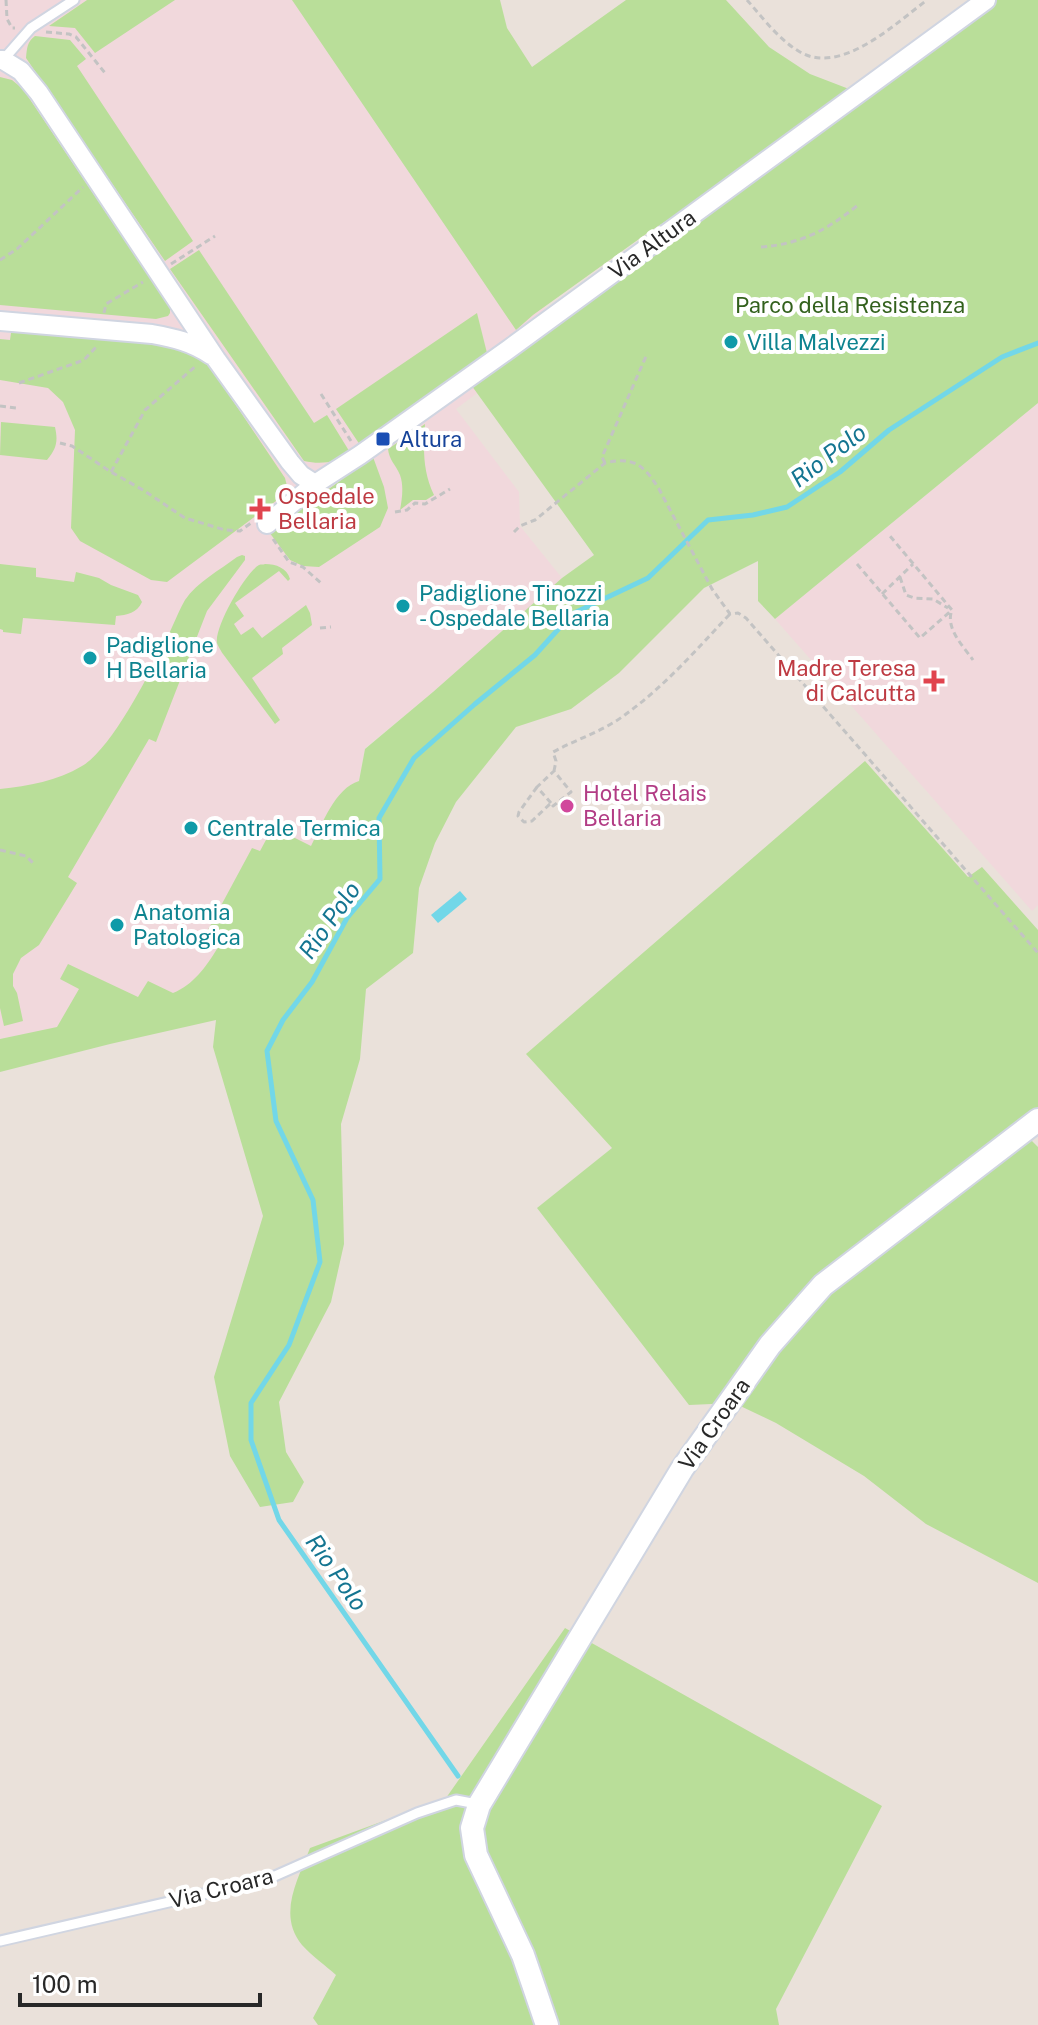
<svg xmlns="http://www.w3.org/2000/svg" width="1038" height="2025" font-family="'Public Sans',sans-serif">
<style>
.medical{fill:#f1d8dc}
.green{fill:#b9de99}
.water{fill:#72d7e8}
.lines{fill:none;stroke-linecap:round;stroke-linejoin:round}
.stream{stroke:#72d7e8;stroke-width:5}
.service-casing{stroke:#d0d5e1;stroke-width:13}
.minor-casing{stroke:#d0d5e1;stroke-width:22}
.tertiary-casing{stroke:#d0d5e1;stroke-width:26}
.path{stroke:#c3c3c3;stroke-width:3;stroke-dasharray:6 4;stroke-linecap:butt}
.service{stroke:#fff;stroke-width:9}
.minor{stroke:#fff;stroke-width:18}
.tertiary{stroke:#fff;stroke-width:22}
.culture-dot{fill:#0f9aa8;stroke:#fff;stroke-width:3}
.transit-dot{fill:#1a4fb4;stroke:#fff;stroke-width:3}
.health-dot{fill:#e0444e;stroke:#fff;stroke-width:3}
.hotel-dot{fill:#d1479c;stroke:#fff;stroke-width:3}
.labels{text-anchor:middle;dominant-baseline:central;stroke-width:8;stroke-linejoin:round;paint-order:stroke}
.street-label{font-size:22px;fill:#282828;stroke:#fff}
.park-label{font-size:22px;fill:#33611d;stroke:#fff}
.culture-label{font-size:22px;fill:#0d838f;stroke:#fff;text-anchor:start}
.transit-label{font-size:22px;fill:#164399;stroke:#fff;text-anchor:start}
.health-label{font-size:22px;fill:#be3a42;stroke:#fff;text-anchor:start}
.hotel-label{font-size:22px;fill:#b23c85;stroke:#fff;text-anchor:start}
.water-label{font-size:24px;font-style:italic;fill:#147591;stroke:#fff}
</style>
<rect width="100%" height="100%" fill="#eae1da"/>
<path class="medical" d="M0,0H334L561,330L456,409L519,492L520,526L562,578L433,692L365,748L355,799L219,994L0,1039Z
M1038,403V905L1032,911L775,619Z"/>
<path class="green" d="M87,0H175L95,53L75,28L49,26Z
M292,0H500L507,28L532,67L626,0H726L769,47L810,74L862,94L989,0H1038V403L775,619L758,601V561L704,588L619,673L571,709L516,727L456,802L435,843L419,888L413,953L366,989L360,1059L341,1124L344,1244L331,1302L279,1402L286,1452L304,1482L293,1502L260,1507L230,1456L214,1377L263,1216L213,1047L216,1020L110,1044L0,1072V1039L57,1027L79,989L60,979L68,964L138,997L148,981L173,993C193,985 206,967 217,949L203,939L252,848L260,851L273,827L311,846C322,825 335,788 359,781L365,749L433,692L562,578L594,555L469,382L846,104L646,234L533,315L516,330Z
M35,36L70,40L86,59L77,66L193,241L165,261L26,58C27,48 27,42 35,36Z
M0,77L12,80L23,89L170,308V313L168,316L156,319L0,305Z
M199,250L314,423L327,415L351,454C335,462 322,465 304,461L170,269Z
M477,313L487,353L360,445L336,409Z
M12,326L130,338L182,347L209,365L285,478L287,486L284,495L167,582L151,580L80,541L71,528L75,430L63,402L48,388L0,380V339L10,340Z
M1,422L55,427C58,441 57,448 47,460L0,455Z
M425,424C423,450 423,472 434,495L426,500H413L400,510C402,499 404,486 400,475C396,465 389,460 388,449Z
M373,457L384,487L388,508L380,527L319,567L303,566L290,560L269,532Z
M242,555L245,556V560L207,611L156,742L149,739L68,877L77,883L39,945L21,958L13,974V986L17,993L23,1021L4,1026L0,1008V789C29,786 57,781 82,766C110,750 146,680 161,650C170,634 176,616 185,600C197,582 220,570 237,557Z
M0,564L36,568V577L74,582L76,572L99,578L111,585L138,595L142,602C137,613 127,615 116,616L115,625L23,618L21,634L3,632V630L0,629Z
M265,564C276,564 287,568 290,579L288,581L279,571L235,603L244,616L234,624L241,635L253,627L262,638L306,605L310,613L312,625L282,648L283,654L252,678L280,720L275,724L223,654C222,653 217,644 217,643C214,627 246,572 259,565C261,564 263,565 265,564Z
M865,761L968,877L982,867L1038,930V1125L1026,1135L1038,1147V1583L926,1524L864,1476L776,1423L734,1403L689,1405L537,1208L612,1148L526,1054Z
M565,1628L882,1806L776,2009L779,2025H318L313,2018L336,1975C325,1965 312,1956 302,1945C277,1914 298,1880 310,1848L446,1798Z"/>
<path class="water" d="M460,891L467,899L438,923L431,915Z"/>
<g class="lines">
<path class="stream" d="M458,1776L279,1520L251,1440V1403L289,1345L320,1262L313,1200L276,1121L267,1051L283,1020L312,982L347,918L380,879L379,818L414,758L475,704L535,655L572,614L648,578L708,520L753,515L787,507L840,472L889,430L1002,357L1038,343"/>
<defs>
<path id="service" d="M3,60L31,28L74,0
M0,1941L268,1879L417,1813L456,1800L477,1804"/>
<path id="minor" d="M0,60H3L21,71L39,93L216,359L290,462L301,475L315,484
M0,321L152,334C174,338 192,342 211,355
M267,524L315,484L360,455L509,349L986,0"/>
<path id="tertiary" d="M547,2025L523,1955L476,1855L472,1828L479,1805L682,1469L770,1345L823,1285L1038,1120"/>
</defs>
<use href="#service" class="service-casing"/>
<use href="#minor" class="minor-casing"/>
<use href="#tertiary" class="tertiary-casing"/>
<path class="path" d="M6,0L7,19L12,28H15
M747,0C763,18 779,40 800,52C841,76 896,23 927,0
M46,32L69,34L76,37L105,73
M761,247C801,244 827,230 858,205
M0,260L17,249L83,187
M171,264L215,236
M104,313L106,304L143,282
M19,383L84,360L97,346
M321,394L351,441
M0,406L16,408
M60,443L72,446L111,472L143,490L185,518L225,530L240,531L251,523
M605,463L602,457L647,354
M111,472L145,410L197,365
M395,512L407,510L415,503L425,504L450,489
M514,532L520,526L535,520L605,463C633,456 644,465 659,489L712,589L730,614L738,613L746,618L1038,953
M273,539L289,562L303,567L322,584
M857,564L920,638L952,610L890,536
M900,577L906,595L914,598L933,599L948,608
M882,594L913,564
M951,613C947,630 963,646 973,660
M320,628L331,627
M554,771L556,761L553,752C577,739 604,731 626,714C665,686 697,649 730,614
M537,787L519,812L518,816L524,822L532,821L551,803L553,806L562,799
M551,803L537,787L554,771L571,792L562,799L565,803
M0,850L26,856L33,863"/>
<use href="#service" class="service"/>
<use href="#minor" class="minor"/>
<use href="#tertiary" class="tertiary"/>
</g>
<g class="culture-dot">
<circle cx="731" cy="342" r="8"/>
<circle cx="403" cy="606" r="8"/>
<circle cx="90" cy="658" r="8"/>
<circle cx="191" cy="828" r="8"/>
<circle cx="117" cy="925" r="8"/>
</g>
<rect class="transit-dot" x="375" y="431" width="16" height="16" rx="4"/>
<g class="health-dot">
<path d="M256 497h8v8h8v8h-8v8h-8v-8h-8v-8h8z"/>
<path d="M930 669h8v8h8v8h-8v8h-8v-8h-8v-8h8z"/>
</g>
<circle class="hotel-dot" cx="567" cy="806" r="8"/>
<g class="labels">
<g class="street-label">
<text transform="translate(652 244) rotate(-36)">Via Altura</text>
<text transform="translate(714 1424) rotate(-55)">Via Croara</text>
<text transform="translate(221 1888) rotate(-14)">Via Croara</text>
</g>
<g class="park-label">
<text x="850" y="305">Parco della Resistenza</text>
</g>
<g class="culture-label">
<text x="747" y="342">Villa Malvezzi</text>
<text x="419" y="593">Padiglione Tinozzi<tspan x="419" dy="25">- Ospedale Bellaria</tspan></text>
<text x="106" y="645">Padiglione<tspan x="106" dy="25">H Bellaria</tspan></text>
<text x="207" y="828">Centrale Termica</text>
<text x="133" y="912">Anatomia<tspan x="133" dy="25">Patologica</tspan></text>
</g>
<g class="transit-label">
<text x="399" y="439">Altura</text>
</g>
<g class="health-label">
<text x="278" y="496">Ospedale<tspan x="278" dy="25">Bellaria</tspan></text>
<text x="916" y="668" text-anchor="end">Madre Teresa<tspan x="916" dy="25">di Calcutta</tspan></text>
</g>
<g class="hotel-label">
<text x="583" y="793">Hotel Relais<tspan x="583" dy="25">Bellaria</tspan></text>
</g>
<g class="water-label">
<text transform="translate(828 455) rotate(-37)">Rio Polo</text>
<text transform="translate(329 920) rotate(-55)">Rio Polo</text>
<text transform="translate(337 1572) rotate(55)">Rio Polo</text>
</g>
</g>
<path d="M20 1993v12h240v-12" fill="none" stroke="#282828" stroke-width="4"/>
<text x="32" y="1993" font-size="24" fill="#282828" stroke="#ffffff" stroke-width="6" paint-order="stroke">100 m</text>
</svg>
